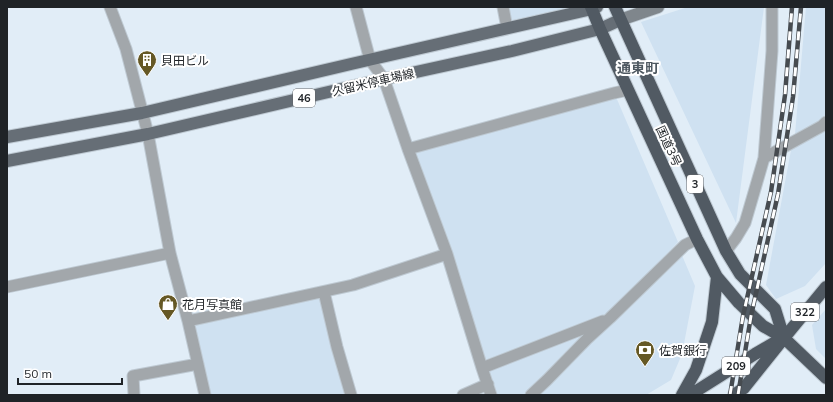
<svg xmlns="http://www.w3.org/2000/svg" width="833" height="402" font-family="Mulish,'Noto Sans JP',sans-serif">
<style>
.built{fill:#cfe1f1}
.lines{fill:none;stroke-linecap:round;stroke-linejoin:round}
.street-casing{stroke:#bec9d2;stroke-width:13}
.secondary-casing{stroke:#bec9d2;stroke-width:14}
.primary-casing{stroke:#bec9d2;stroke-width:14}
.highway-casing{stroke:#bec9d2;stroke-width:14}
.street{stroke:#a2a7ab;stroke-width:11}
.secondary{stroke:#7f868c;stroke-width:12}
.primary{stroke:#666e76;stroke-width:12}
.highway{stroke:#515a63;stroke-width:12}
.rail-casing{stroke:#464b50;stroke-width:4.5}
.rail{stroke:#fff;stroke-width:3;stroke-dasharray:9;stroke-linecap:butt}
.labels{text-anchor:middle;dominant-baseline:central;stroke-width:4;stroke-linejoin:round;paint-order:stroke}
.shield{fill:#fff;stroke:#626568;stroke-width:1}
.shield-label{font-size:11px;font-weight:bold;fill:#1f2327}
.poi-label{font-size:12px;fill:#1f2327;stroke:#fff;text-anchor:start}
.street-label{font-size:12px;fill:#1f2327;stroke:#fff}
.quarter-label{font-size:14px;font-weight:bold;fill:#4e5860;stroke:#fff}
</style>
<rect width="100%" height="100%" fill="#e1edf7"/>
<path class="built" d="M507,7H564V9L511,21Z
M688,7H764L736,223L641,22Z
M806,7H826V114L819,122L795,134Z
M616,97L678,242L609,315L486,360L414,152Z
M826,128V263L805,286L776,299L766,285L791,150Z
M681,253L695,286L682,354L671,380L646,395H536Z
M321,295L345,395H211L193,324Z
M826,309V359L816,349L812,325Z
M601,323L526,395H495L487,368Z"/>
<g class="lines">
<defs>
<path id="street" d="M110,7L126,49L148,134L170,253L188,321L205,395
M356,7L370,60L384,79L408,149L447,254L482,368L491,395
M503,7L507,28
M408,149L614,93L628,90
M764,158L822,126L826,122
M726,251L736,238L745,223L764,158L772,51V7
M7,287L170,253
M324,292L337,347L351,395
M188,321L353,285L447,254
M482,368L603,321
M134,395L133,376L198,364
M463,395L488,384
M531,395L547,380L587,339L610,318L685,245L697,239"/>
<path id="secondary" d="M620,20L658,7"/>
<path id="primary" d="M7,137L142,113L351,64L592,9L597,7
M7,161L148,134L384,79L512,51L600,29L620,20"/>
<path id="highway" d="M591,7L600,29L697,239L717,277L739,303L763,326L784,338L826,378
M615,7L726,251L740,274L775,309L784,338
M682,395L696,370L712,322L717,277
M690,395L755,354L779,340
M734,395L744,388L784,338L826,287"/>
</defs>
<use href="#street" class="street-casing"/>
<use href="#secondary" class="secondary-casing"/>
<use href="#primary" class="primary-casing"/>
<use href="#highway" class="highway-casing"/>
<use href="#street" class="street"/>
<use href="#secondary" class="secondary"/>
<use href="#primary" class="primary"/>
<use href="#highway" class="highway"/>
<defs>
<path id="rail" d="M730,395L743,316L771,192L785,95L792,7
M738,395L751,316L778,194L793,97L801,7"/>
</defs>
<use href="#rail" class="rail-casing"/>
<use href="#rail" class="rail"/>
</g>
<defs>
<symbol id="building-pin" viewBox="-11 -11 22 30"><path d="M0 17L-7.5 6A9.5 9.5 0 1 1 7.5 6Z" fill="#655825" stroke="#fff"/><path d="M-4-6H4V6H1V3H-1V6H-4ZM-2.5-4.3h1.7v1.8h-1.7ZM.8-4.3h1.7v1.8H.8ZM-2.5-1h1.7V.8h-1.7ZM.8-1h1.7V.8H.8Z" fill="#fff"/></symbol>
<symbol id="shop-pin" viewBox="-11 -11 22 30"><path d="M0 17L-7.5 6A9.5 9.5 0 1 1 7.5 6Z" fill="#655825" stroke="#fff"/><path d="M-5-2.5h2.3a2.7 3.5 0 0 1 5.4 0H5L5.5 6h-11ZM-1.5-2.5h3a1.5 2.3 0 0 0-3 0Z" fill="#fff"/></symbol>
<symbol id="bank-pin" viewBox="-11 -11 22 30"><path d="M0 17L-7.5 6A9.5 9.5 0 1 1 7.5 6Z" fill="#655825" stroke="#fff"/><path d="M-6-4H6V4H-6ZM0-2.3a2.3 2.3 0 1 0 0 4.6a2.3 2.3 0 1 0 0-4.6Z" fill="#fff"/></symbol>
</defs>
<g fill-rule="evenodd">
<use href="#building-pin" x="136" y="49" width="22" height="30"/>
<use href="#shop-pin" x="157" y="293" width="22" height="30"/>
<use href="#bank-pin" x="634" y="339" width="22" height="30"/>
</g>
<g class="labels">
<g class="shield">
<rect x="293" y="89" width="22" height="18" rx="3"/>
<rect x="687" y="175" width="16" height="18" rx="3"/>
<rect x="791" y="303" width="28" height="18" rx="3"/>
<rect x="722" y="357" width="28" height="18" rx="3"/>
</g>
<g class="shield-label">
<text x="304" y="98">46</text>
<text x="695" y="184">3</text>
<text x="805" y="312">322</text>
<text x="736" y="366">209</text>
</g>
<g class="poi-label">
<text x="161" y="60">貝田ビル</text>
<text x="182" y="304">花月写真館</text>
<text x="659" y="350">佐賀銀行</text>
</g>
<g class="street-label">
<text transform="translate(373 82) rotate(-13)">久留米停車場線</text>
<text transform="translate(669 146) rotate(65)">国道3号</text>
</g>
<g class="quarter-label">
<text x="638" y="68">通東町</text>
</g>
</g>
<rect width="833" height="402" fill="none" stroke="#1f2327" stroke-width="16"/>
<path d="M18 378v6h104v-6" fill="none" stroke="#1f2327" stroke-width="2"/>
<text x="24" y="378" font-size="12" fill="#1f2327" stroke="#ffffff" stroke-width="3" paint-order="stroke">50 m</text>
</svg>
